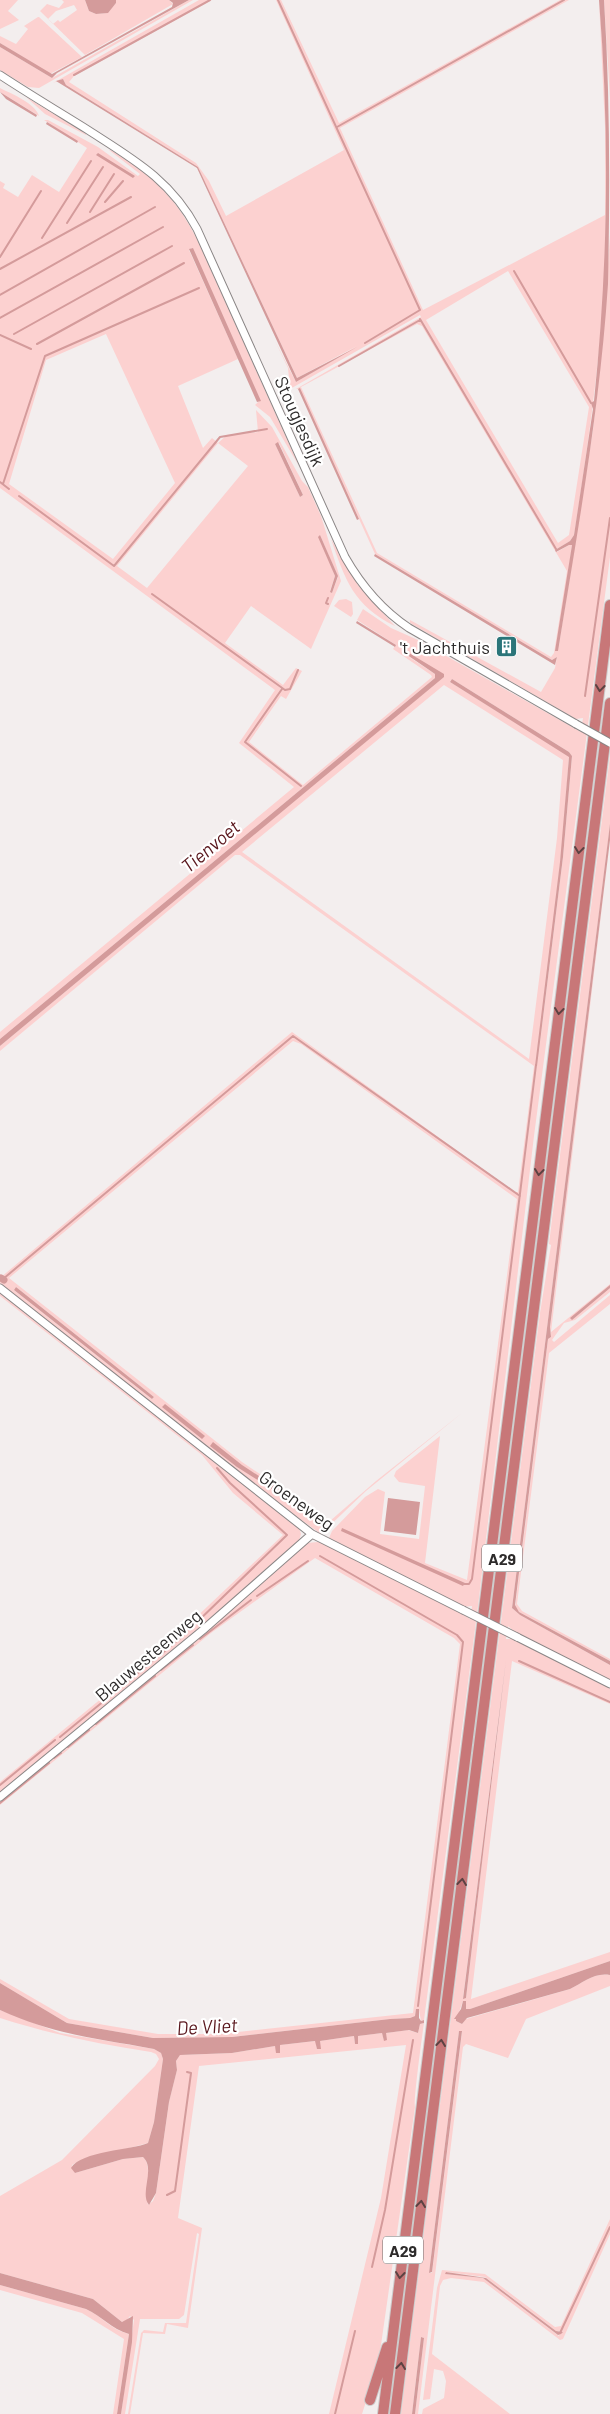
<svg xmlns="http://www.w3.org/2000/svg" width="610" height="2414" font-family="Barlow,sans-serif">
<style>
.green{fill:#fcd1d0;fill-rule:evenodd}
.water{fill:#d49b9b}
.lines{fill:none;stroke-linecap:round;stroke-linejoin:round}
.stream{stroke:#d49b9b;stroke-width:2}
.canal{stroke:#d49b9b;stroke-width:7}
.minor-casing{stroke:#8b8686;stroke-width:9}
.highway-casing{stroke:#cdcccc;stroke-width:12}
.minor{stroke:#fff;stroke-width:7}
.highway{stroke:#c87778;stroke-width:10}
.minor-bridge-casing{stroke:#8b8686;stroke-width:9;stroke-linecap:butt}
.minor-bridge{stroke:#fff;stroke-width:7}
.oneway{stroke:#5c4242}
.labels{text-anchor:middle;dominant-baseline:central;stroke-width:4.5;stroke-linejoin:round;paint-order:stroke}
.shield{fill:#fff;stroke:#6c6b6b;stroke-width:1}
.shield-label{font-size:16px;font-weight:bold;fill:#2d2b2b}
.street-label{font-size:18px;fill:#2d2b2b;stroke:#fff}
.poi-label{font-size:18px;fill:#2d2b2b;stroke:#fff;text-anchor:end}
.water-label{font-size:19px;font-style:italic;fill:#59161c;stroke:#fff}
</style>
<rect width="100%" height="100%" fill="#f3eeee"/>
<path class="green" d="M0,0H18L8,11L19,20L0,29Z
M62,0H85L89,11L96,14L107,13L116,3V0H169L173,4L85,55L40,11L47,4L59,8L64,2ZM74,5L77,10L60,22L58,20L53,24L48,19L56,11Z
M189,0H193L39,88L28,87L0,70V47L52,78Z
M199,0H212L74,76L69,82L196,163L209,181L226,216L344,150L276,0H281L339,123L560,0H569L340,128L423,310L605,215V127L599,0C605,72 609,144 608,215C605,323 591,429 574,535L570,541L555,550L557,552L569,545H572L558,651L593,430L603,339L610,235V557L534,1136L478,1606L424,2020L421,2021L419,2010H416L415,2016L410,2018L390,2019L232,2037L153,2038L67,2023L0,1983V1979L69,2019L158,2034H220L413,2013L460,1644L454,1638L315,1558L211,1633L0,1805V1799L307,1543L318,1542L327,1545L461,1612L470,1619L472,1606L462,1607L329,1538L332,1531L365,1497L378,1489L385,1492L380,1534L419,1539L425,1486L399,1482L394,1476L396,1471L440,1436L425,1563L467,1580L517,1199L301,1044L293,1041L9,1278L242,1462L330,1521L376,1481L462,1413L366,1491L321,1534L282,1506L0,1284V1278L292,1032L515,1192H518L534,1066L240,855H235L0,1051V1046L443,677L403,653L435,674V678L0,1039V1032L294,787L239,743L275,690L0,488V181L5,184L3,188L18,197L32,175L59,192L87,148L44,120H48L98,147L138,176L140,174L109,150C114,151 122,157 128,161C160,182 181,207 198,241L299,466L270,417L255,405L260,400L192,248L189,250L238,359L178,386L203,448L212,438L218,443L227,435L258,432L256,410L272,427L302,481L308,487L321,516L341,581L311,649L251,606L225,643L283,685L296,668L302,671L286,699L281,696L249,742L303,785L432,677L431,675L393,649L396,645L357,620L363,609L391,628L418,640L581,732L583,718L576,719L410,623V620L541,692L555,668L557,657L552,660L375,554L300,389H296L421,317L420,315L290,389L288,368L275,341L296,382L357,346L297,378L198,167L66,85L63,79L53,83ZM508,271L589,407L569,535L558,543L426,320ZM417,324L422,326L567,571L554,653L551,657L377,553L301,387ZM106,334L175,483L113,559L9,484L46,360ZM218,443L248,466L147,588L117,566ZM279,443L303,495L300,497L275,444ZM320,535L338,577L332,593L330,591L335,576ZM452,679L569,752L572,756L563,857L537,1066L563,838L569,756L450,682ZM444,685L563,760L557,838L529,1059L242,852ZM16,1287L154,1397L152,1399L14,1290Z
M604,0H610V98Z
M38,17H39L82,57L50,74L0,43V36L16,44L28,29L24,26Z
M0,88C12,94 35,103 39,116L0,92Z
M26,97L86,134V135L45,114Z
M331,539L358,585L395,626C354,606 345,580 331,539Z
M346,599L352,602L353,614L351,617L334,606L339,600Z
M610,756V825L512,1608L520,1615L610,1665V1680L517,1634L508,1626L506,1639H516L610,1687V1704L512,1661L471,1999L610,1952V1961L470,2009H466V2002L463,2001L456,2021L462,2024L466,2019L570,1989C583,1983 594,1972 610,1975V1986L526,2019L508,2058L466,2044L463,2047L418,2414H415L424,2338L421,2337L412,2414H401L540,1313L551,1245L549,1244L552,1219ZM506,1660L466,1998H463ZM459,2031L462,2032L432,2273H429Z
M610,840L551,1332L610,1284V1292L575,1320L564,1323L552,1340L554,1342L610,1295V1304L549,1353L517,1604L522,1611L610,1659V1661L519,1612L515,1607L548,1339L551,1337L550,1327Z
M0,1291L299,1528L301,1534L299,1541L196,1632L0,1793V1782L170,1642L283,1535L233,1493L202,1455L0,1296Z
M0,2010L60,2033L154,2049L161,2053L163,2059L154,2122L148,2143L77,2162L72,2165L75,2173L123,2159L143,2157C153,2166 145,2191 148,2205L153,2201L156,2193L169,2102L177,2070L176,2061L180,2055L232,2053L275,2046L280,2053L279,2045L316,2041L317,2049H320V2041L354,2036L355,2044L358,2043L357,2036L382,2033L384,2040L386,2033L408,2030L418,2033L420,2024L424,2023C422,2036 413,2103 415,2107L381,2345L376,2371L362,2414H329L381,2198L406,2045L199,2066L178,2218L202,2228L188,2328L167,2324L165,2334L143,2333L130,2414H128L141,2333L144,2330L163,2332L165,2323H186L199,2234L197,2233L184,2315L179,2319H140L125,2414H121L134,2320L130,2316L126,2321L122,2322L93,2299L0,2273V2196L62,2160L155,2066L159,2059L156,2054L151,2052C99,2044 50,2034 0,2018Z
M610,2219V2234L563,2339L560,2340L484,2282L451,2278L443,2280L440,2286L432,2354L510,2414H422L423,2409L444,2398L446,2381L443,2371L434,2369L430,2399L423,2400L437,2288L442,2270L485,2274L555,2327L561,2326ZM446,2272L485,2277L556,2331H560L559,2336L483,2278L446,2274Z
M0,2285L86,2309C102,2316 111,2330 129,2334L117,2414H113L124,2339L82,2313L0,2290Z"/>
<path class="water" d="M85,0H116V3L108,13L96,14L89,11Z
M169,0H189L57,73L52,78L0,47V43L52,74L172,7L173,3Z
M599,0H604C610,94 610,189 608,284C600,407 578,529 558,651H555L572,545H569L556,552L555,550L570,541L574,535L593,409L591,403L594,401C608,266 610,135 599,0Z
M63,79L66,85L198,167L297,378L357,347L296,382L197,168L56,81Z
M0,92L37,115L36,117L6,99Z
M47,122L78,141L77,143L46,124Z
M98,153L135,176L133,178L96,155Z
M193,248L261,401L257,402L189,249Z
M300,388L359,519L357,520L298,389Z
M278,442L303,495L300,497L275,444Z
M320,535L338,576L332,593L330,592L335,576L318,537Z
M375,554L552,660L557,657L555,665L374,556Z
M357,621L396,645L395,647L356,623Z
M404,650L444,674V677L0,1046V1039L435,678V674L403,652Z
M452,679L569,752L572,756L563,857L537,1066H535L560,862L569,757L450,682Z
M610,824V840L550,1327L551,1337L548,1339L515,1605L519,1612L610,1661V1665L520,1615L512,1608Z
M610,1285V1288L572,1320L570,1318Z
M16,1287L154,1397L152,1399L14,1290Z
M165,1404L205,1436L202,1439L162,1407Z
M213,1442L242,1465L326,1520L325,1522L237,1467L210,1446Z
M388,1498L420,1502L416,1535L384,1531Z
M342,1528L465,1583L463,1586L341,1531Z
M506,1660L466,1998L463,1999Z
M610,1961V1975C594,1972 583,1983 570,1989L467,2018L462,2024L456,2021V2019H454L461,2009L463,2001H466V2009H470Z
M0,1983L67,2023L153,2038L232,2037L390,2019L410,2018L415,2016L416,2009H419V2018L421,2021L424,2020V2023L420,2024L418,2033L409,2030L386,2033L387,2040L384,2041L382,2033L358,2036V2044H355L354,2036L320,2041L321,2049H317L315,2041L280,2045V2053H276L275,2046L232,2053L180,2055L176,2061L177,2070L169,2102L156,2193L149,2205C139,2193 156,2169 143,2157L123,2159L75,2173L71,2168C81,2151 132,2150 148,2143L154,2122L163,2059L161,2053L154,2049C96,2038 55,2035 0,2010Z
M459,2031H462L432,2272L429,2273Z
M446,2272L486,2278L556,2331L563,2332L561,2334L558,2335L483,2278L445,2274Z
M0,2273L93,2299L122,2322L133,2316L132,2342L121,2414H117L129,2334C111,2329 102,2316 86,2309L0,2285Z
M421,2337L424,2338L415,2414H412Z"/>
<g class="lines">
<path class="stream" d="M278,0L420,310L365,343
M74,75L210,0
M337,127L564,0
M105,202L123,181
M90,212L114,174
M67,223L103,167
M42,238L91,161
M0,257L41,191
M0,269L131,197
M514,271L591,403
M0,295L155,207
M0,318L163,227
M420,319L556,549
M14,334L172,246
M0,335L31,349
M37,344L184,263
M339,366L420,320
M0,482L9,489
M3,484L45,356L199,288
M19,496L114,566L220,437L267,429
M152,594L285,690L290,689L298,670
M328,604L326,603L328,598
M282,689L245,742L301,786
M585,696L610,518
M3,1279L293,1036L520,1196
M320,1556L457,1635L463,1642L418,2006
M464,1584H469L472,1579L536,1065
M257,1596L308,1561
M193,1626L287,1535L230,1483L217,1468
M200,1639L251,1600
M519,1661L610,1702
M161,1670L193,1645
M96,1724L155,1676
M60,1737L183,1636
M68,1747L89,1730
M54,1758L61,1753
M0,1785L55,1740
M0,1803L49,1763
M167,2195L175,2191L191,2073L187,2072
M372,2267L385,2210L413,2040
M560,2333L610,2227
M335,2414L355,2331"/>
<path class="canal" d="M1,1278L4,1280"/>
<defs>
<path id="minor" d="M0,75C29,94 59,112 88,130C133,159 171,180 197,229L345,557C361,585 382,610 409,628L576,724
M0,1288L312,1534L463,1610
M517,1637L610,1684
M0,1797L203,1630L312,1534"/>
<path id="highway" d="M370,2400L387,2347
M383,2414L610,605
M395,2414L610,703"/>
</defs>
<use href="#minor" class="minor-casing"/>
<use href="#highway" class="highway-casing"/>
<use href="#minor" class="minor"/>
<use href="#highway" class="highway"/>
<defs>
<path id="minor-bridge" d="M576,724L610,743
M463,1610L517,1637"/>
</defs>
<use href="#minor-bridge" class="minor-bridge-casing"/>
<use href="#minor-bridge" class="minor-bridge"/>
</g>
<defs><path id="oneway-chevron" d="M-2-3.5L2.5 0L-2 3.5" fill="none" stroke-width="1.6" stroke-linecap="round" stroke-linejoin="round" transform="scale(1.25)"/></defs>
<g class="oneway">
<use href="#oneway-chevron" transform="translate(600 688) rotate(97)"/>
<use href="#oneway-chevron" transform="translate(579 850) rotate(97)"/>
<use href="#oneway-chevron" transform="translate(559 1011) rotate(97)"/>
<use href="#oneway-chevron" transform="translate(539 1172) rotate(97)"/>
<use href="#oneway-chevron" transform="translate(462 1882) rotate(-83)"/>
<use href="#oneway-chevron" transform="translate(441 2043) rotate(-83)"/>
<use href="#oneway-chevron" transform="translate(421 2204) rotate(-83)"/>
<use href="#oneway-chevron" transform="translate(400 2275) rotate(97)"/>
<use href="#oneway-chevron" transform="translate(401 2366) rotate(-83)"/>
</g>
<defs>
<symbol id="building-square" viewBox="-11 -11 22 22"><rect x="-9" y="-9" width="18" height="18" rx="4" fill="#2b7579" stroke="#fff"/><path d="M-4-6H4V6H1V3H-1V6H-4ZM-2.5-4.3h1.7v1.8h-1.7ZM.8-4.3h1.7v1.8H.8ZM-2.5-1h1.7V.8h-1.7ZM.8-1h1.7V.8H.8Z" fill="#fff"/></symbol>
</defs>
<g fill-rule="evenodd">
<use href="#building-square" x="494" y="634" width="25" height="25"/>
</g>
<g class="labels">
<g class="shield">
<rect x="482" y="1544.5" width="40" height="27" rx="4"/>
<rect x="383" y="2236.5" width="40" height="27" rx="4"/>
</g>
<g class="shield-label">
<text x="502" y="1558">A29</text>
<text x="403" y="2250">A29</text>
</g>
<g class="street-label">
<text transform="translate(300 421) rotate(66)">Stougjesdijk</text>
<text transform="translate(297 1500) rotate(36)">Groeneweg</text>
<text transform="translate(148 1655) rotate(-40)">Blauwesteenweg</text>
</g>
<g class="poi-label">
<text x="490" y="647">'t Jachthuis</text>
</g>
<g class="water-label">
<text transform="translate(210 846) rotate(-40)">Tienvoet</text>
<text transform="translate(207 2026) rotate(-3)">De Vliet</text>
</g>
</g>
</svg>
